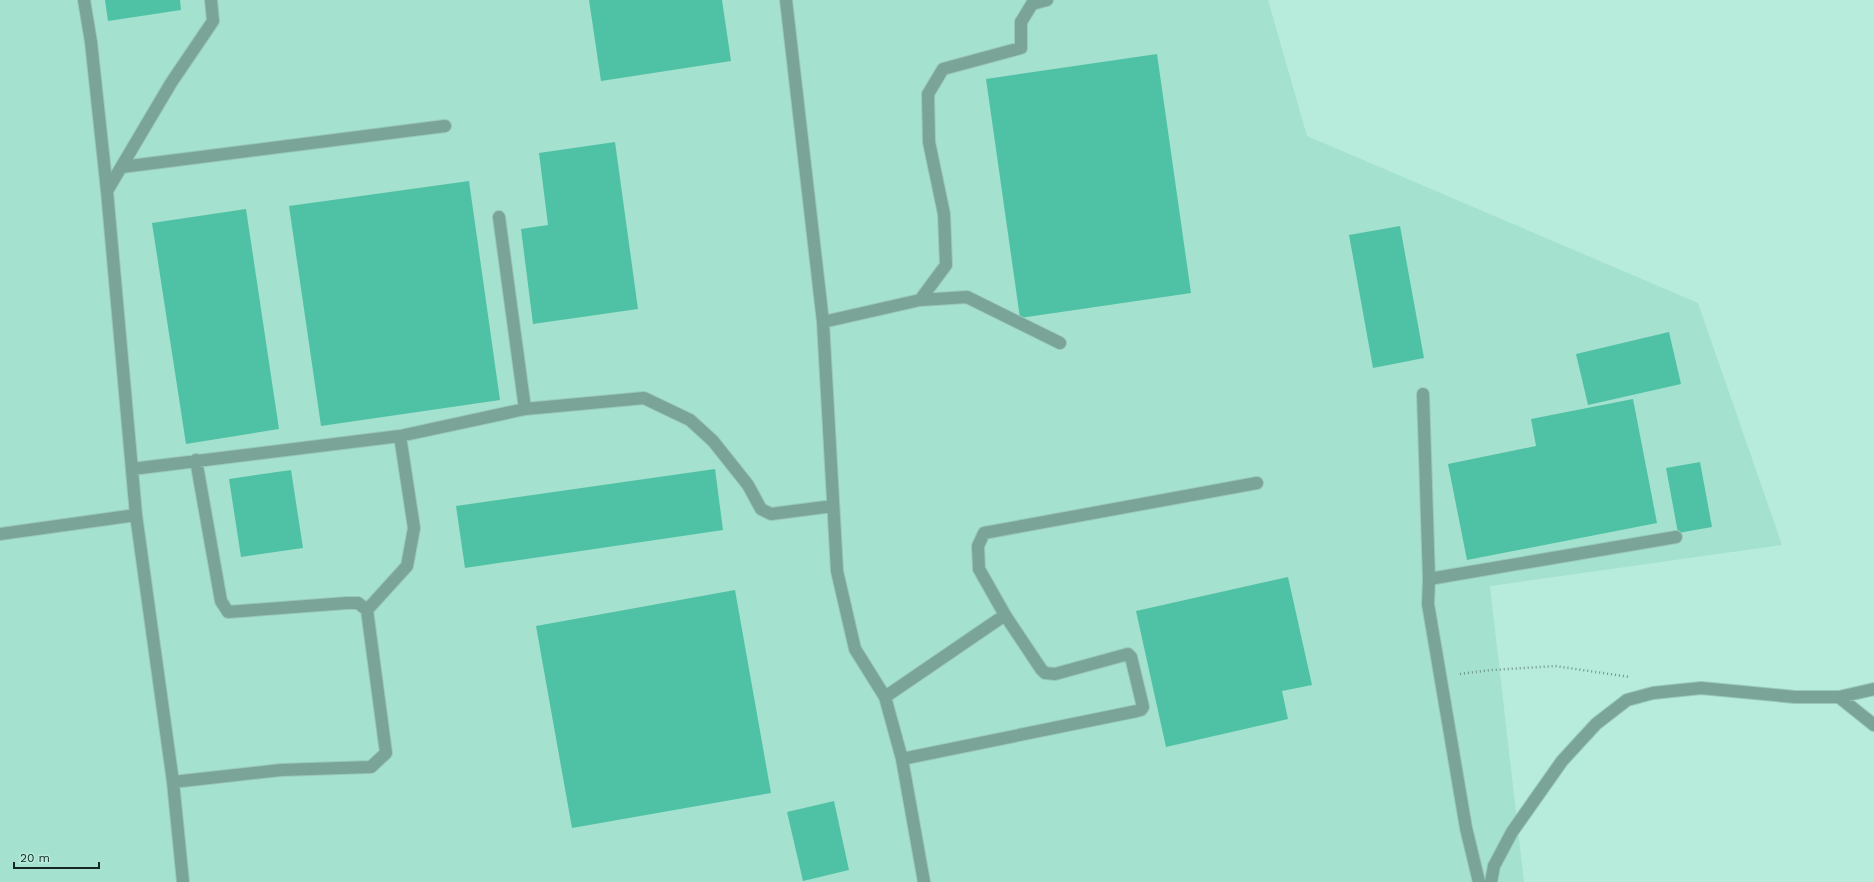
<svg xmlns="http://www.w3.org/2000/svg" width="1874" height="882" font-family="'Work Sans',sans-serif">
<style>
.built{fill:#a5e1cf}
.building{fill:#4fc2a5}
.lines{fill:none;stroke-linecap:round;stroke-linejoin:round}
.minor-casing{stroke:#99c8ba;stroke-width:14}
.path{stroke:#6e9488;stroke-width:2.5;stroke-dasharray:1 3;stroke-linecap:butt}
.minor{stroke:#79a497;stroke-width:12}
</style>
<rect width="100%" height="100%" fill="#b7ebdb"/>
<path class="built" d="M0,0H1268L1307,136L1698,303L1782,545L1490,586L1524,882H0Z"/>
<path class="building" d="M105,0H180L181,10L108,21Z
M589,0H722L731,61L601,81Z
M1157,54L1191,293L1020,318L986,79Z
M615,142L638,309L533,324L521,229L548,225L539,153Z
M469,181L500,400L321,426L289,206Z
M246,209L279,429L186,444L152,223Z
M1400,226L1424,358L1373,368L1349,235Z
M1669,332L1681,384L1588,405L1576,354Z
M1633,399L1657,523L1467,560L1448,464L1536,446L1531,419Z
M1700,462L1712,527L1678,533L1666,468Z
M715,469L723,530L465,568L456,506Z
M291,470L303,548L241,557L229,479Z
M1288,577L1312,685L1282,691L1288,719L1166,747L1136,611Z
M735,590L771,793L572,828L536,626Z
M834,801L849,870L803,881L787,812Z"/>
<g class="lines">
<defs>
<path id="minor" d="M84,0L91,42L107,191
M786,0L823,322L837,571L855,649L885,697L902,759L924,882
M122,167L445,126
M920,300L946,265L944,214L929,142L928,94L943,69L1021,48V22L1032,4L1047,0
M823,322L920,300L967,297L1060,343
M1423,394L1429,579L1428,604L1466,828L1479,882
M525,409L644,398L690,420L713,441L748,485L761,509L771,514L833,506
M132,469L400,436L525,409L499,217
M0,534L136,515
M1429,579L1676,537
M367,610L407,566L414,528L400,436
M885,697L1005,615
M1839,697L1874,725
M902,759L1137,711L1141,710L1143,707L1131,657L1128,654L1055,674L1045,673L1041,669L1005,615L979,569L978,546L984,533L1257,483
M173,782L281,770L371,767L386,753L367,610L358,603H347L228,612L221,601L196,460
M183,882L173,782L136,515L107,191L171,83L213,21L211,0
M1491,882L1494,866L1512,832L1562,761L1596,724L1627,700L1653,693L1701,688L1795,697H1839L1874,689"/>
</defs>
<use href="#minor" class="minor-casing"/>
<path class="path" d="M1460,674L1491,670L1555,666L1630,677"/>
<use href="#minor" class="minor"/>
</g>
<path d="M14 862v6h85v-6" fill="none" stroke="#122721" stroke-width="2"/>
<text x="20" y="862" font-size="12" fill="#122721" stroke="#b7ebdb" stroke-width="3" paint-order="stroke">20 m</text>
</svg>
